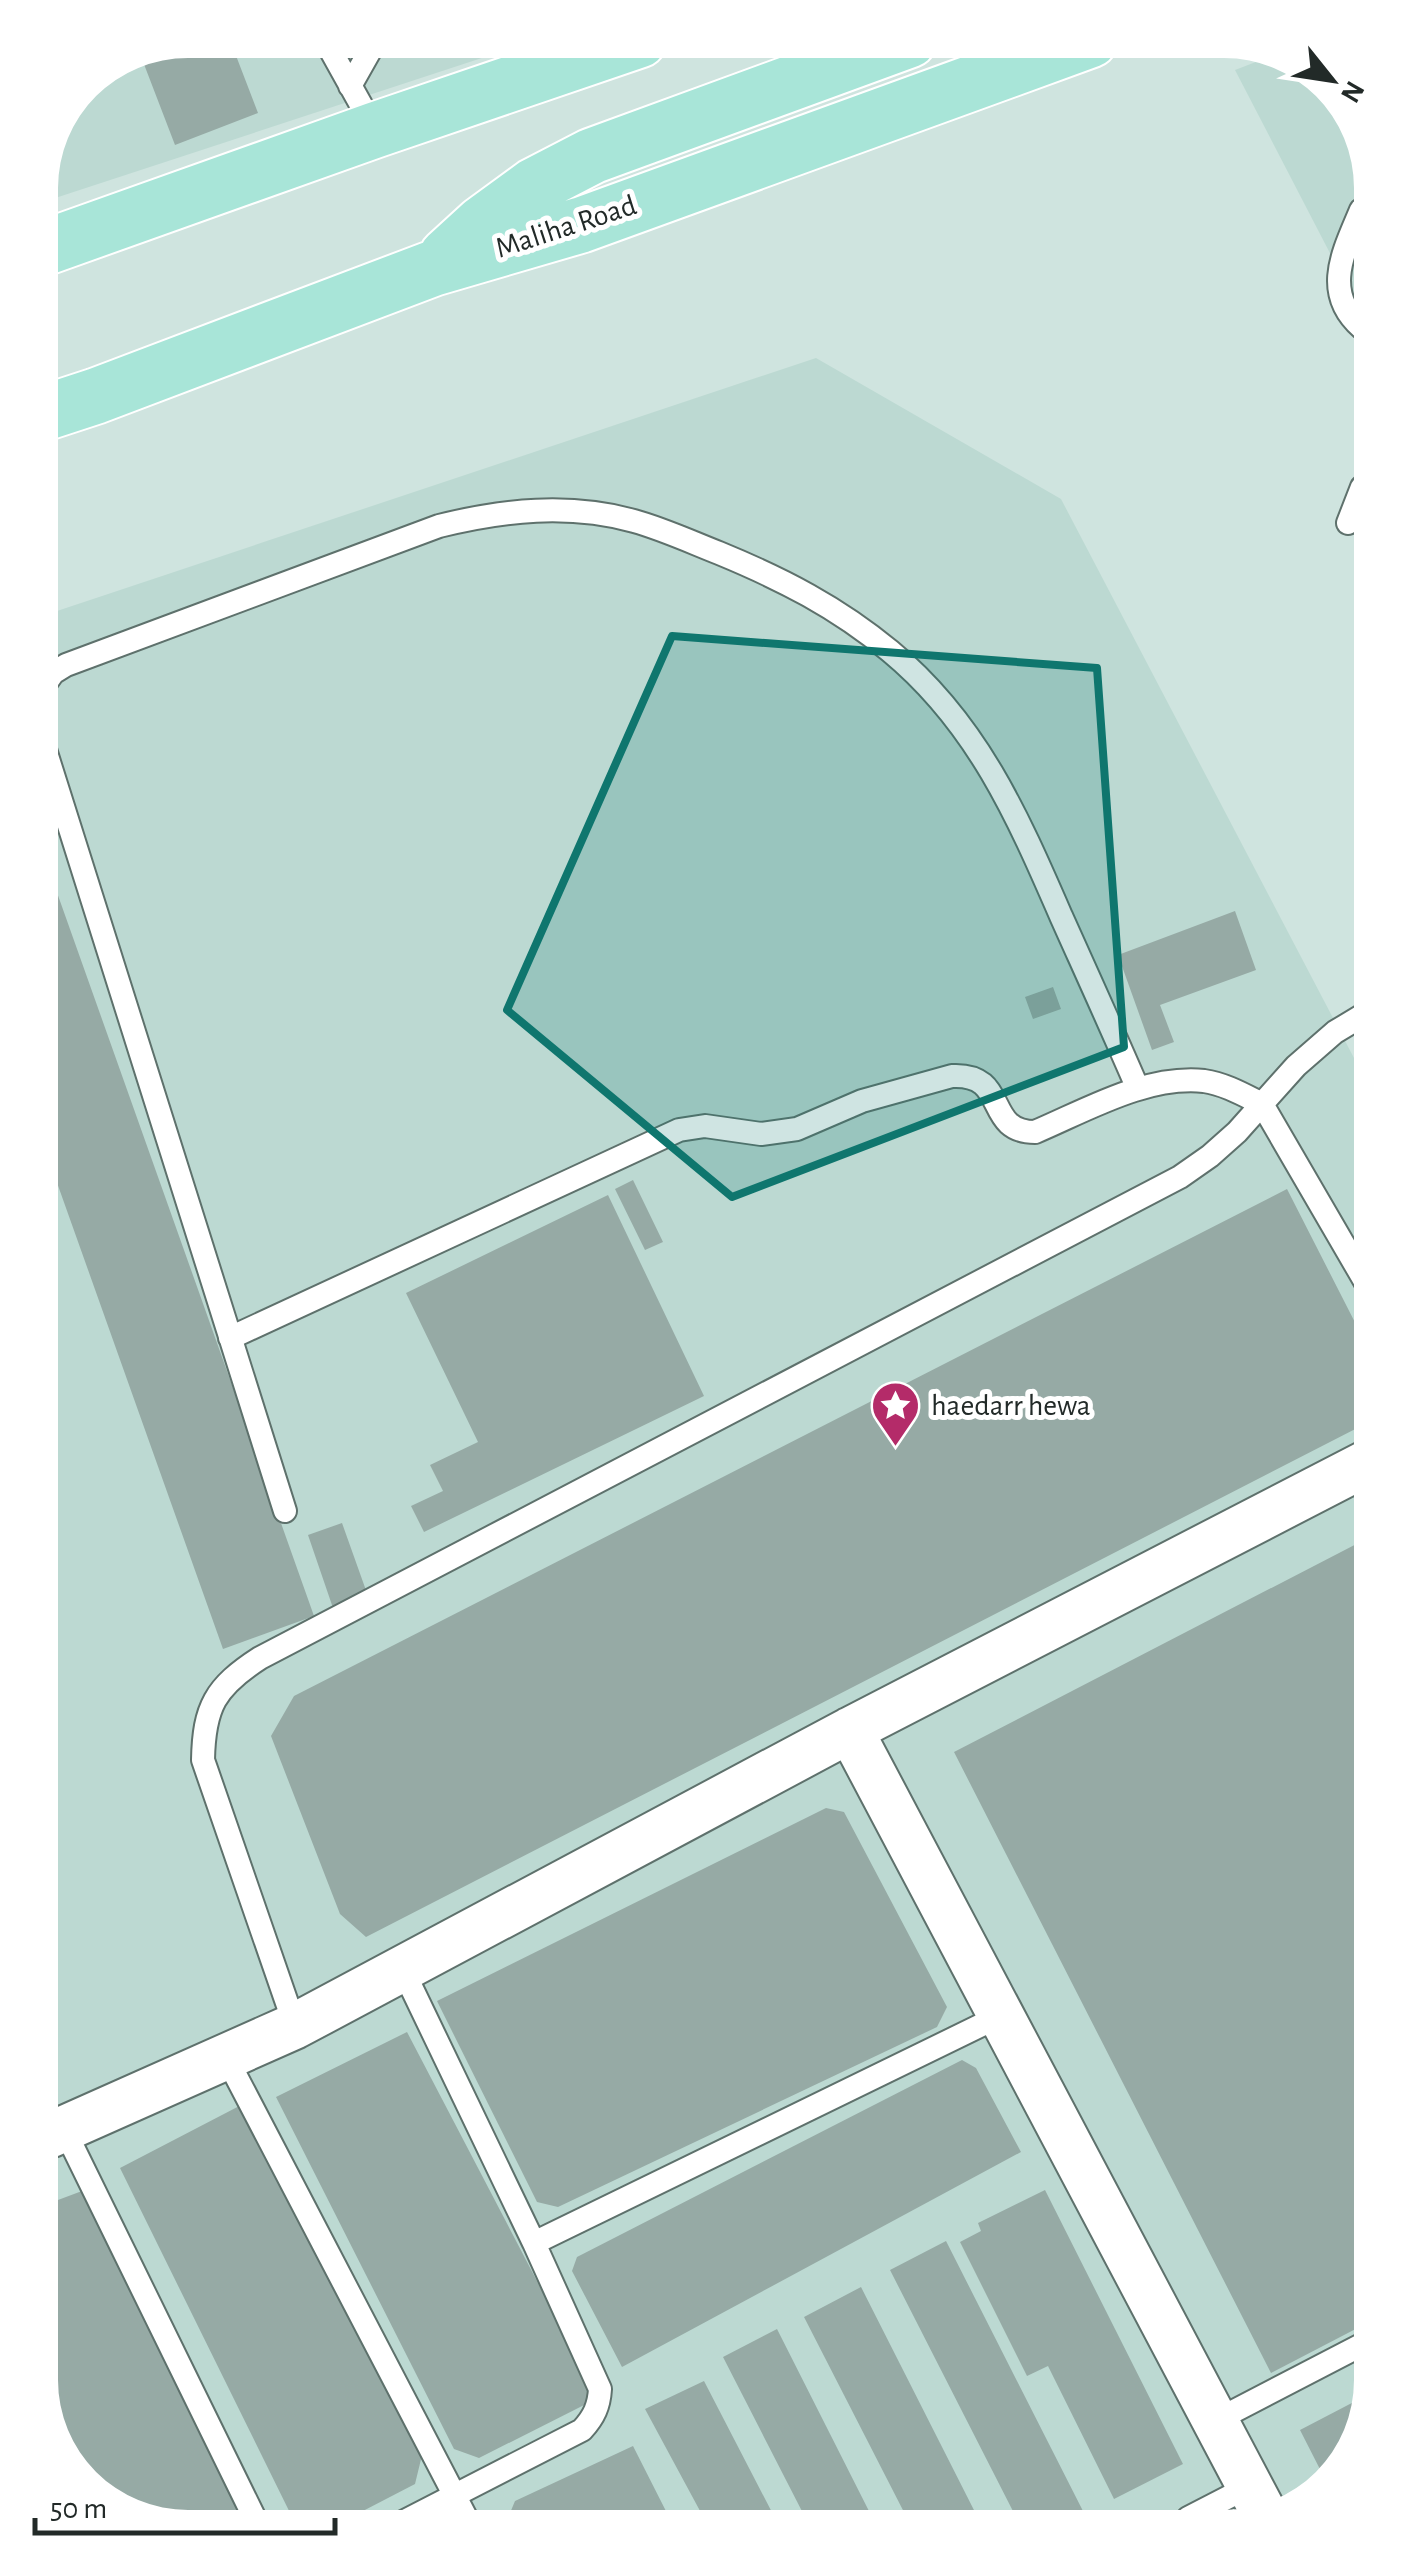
<svg xmlns="http://www.w3.org/2000/svg" width="1412" height="2568" font-family="'Alegreya Sans',sans-serif">
<style>
.built{fill:#bcd9d2}
.building{fill:#96aaa5}
.lines{fill:none;stroke-linecap:round;stroke-linejoin:round}
.service-casing{stroke:#5e716c;stroke-width:26}
.minor-casing{stroke:#5e716c;stroke-width:49}
.primary-casing{stroke:#fff;stroke-width:59}
.service{stroke:#fff;stroke-width:22}
.minor{stroke:#fff;stroke-width:45}
.primary{stroke:#a8e5d8;stroke-width:55}
.marked{fill:#0f766e;fill-opacity:0.2;stroke:#0f766e;stroke-width:8;stroke-linejoin:round}
.labels{text-anchor:middle;dominant-baseline:central;stroke-width:10;stroke-linejoin:round;paint-order:stroke}
.street-label{font-size:30px;fill:#222a28;stroke:#fff}
.poi-label{font-size:30px;fill:#222a28;stroke:#fff;text-anchor:start}
</style>
<rect width="100%" height="100%" fill="#cfe4df"/>
<path class="built" d="M187,40H537L40,203V178L84,83Z
M1274,55L1314,70L1361,130V313L1235,70Z
M816,358L1061,499L1365,1079L1372,2390L1347,2463L1282,2517L178,2528L51,2438L42,616Z"/>
<path class="building" d="M187,40H230L258,113L175,145L142,59Z
M44,856L314,1616L223,1649L45,1149Z
M1235,911L1256,970L1160,1005L1174,1042L1152,1050L1118,955Z
M1053,987L1061,1009L1033,1019L1025,997Z
M633,1180L663,1242L645,1250L615,1189Z
M1287,1189L1367,1346V1423L366,1937L340,1914L271,1736L294,1696Z
M608,1195L704,1396L424,1532L411,1506L443,1491L430,1465L478,1442L406,1293Z
M342,1523L368,1596L333,1608L308,1535Z
M1368,1538L1371,2321L1271,2373L954,1752Z
M826,1808L844,1812L947,2007L937,2027L558,2207L537,2202L437,2001Z
M407,2032L598,2398L479,2458L454,2449L276,2097Z
M962,2060L976,2068L1021,2152L622,2367L572,2271L577,2257Z
M247,2102L423,2451L415,2484L334,2526L296,2525L120,2168Z
M1045,2190L1183,2464L1114,2499L1048,2366L1027,2376L960,2242L981,2231L978,2223Z
M82,2191L254,2527L178,2528L105,2503L51,2438L50,2203Z
M946,2241L1085,2515L1079,2519H1017L890,2270Z
M861,2287L979,2520H908L804,2317Z
M777,2329L874,2521H807L723,2357Z
M704,2381L777,2522H706L645,2409Z
M1371,2393L1347,2463L1326,2481L1300,2430Z
M633,2446L672,2523L509,2524L507,2520L515,2501Z"/>
<g class="lines">
<defs>
<path id="service" d="M325,40L375,130
M350,86L376,40
M1361,210C1344,251 1321,292 1362,328
M1348,523L1362,487
M43,687L53,673L66,665L439,526C503,510 569,503 634,521C663,529 691,542 719,553C782,579 837,607 890,651C977,723 1017,815 1061,916C1087,974 1113,1031 1138,1089
M43,743L285,1511
M230,1338L679,1130L705,1126L761,1134L797,1129L862,1101L952,1076C1010,1073 983,1132 1035,1132C1087,1110 1146,1075 1204,1081C1225,1084 1244,1095 1262,1104L1366,1283
M295,2026L203,1760C204,1707 215,1687 260,1658L1180,1177L1210,1156L1237,1132L1296,1066L1335,1032L1365,1014
M226,2057L470,2525
M64,2129L259,2527
M534,2243L1000,2016
M1215,2421L1371,2340
M1188,2518L1250,2486
M395,2526L582,2430C594,2417 599,2406 600,2389L534,2243L402,1968"/>
<path id="minor" d="M850,1730L1266,2517
M50,2135L295,2026L850,1730L1367,1463"/>
<path id="primary" d="M41,249L375,130L639,40
M447,256L482,224L534,186L592,156L909,40
M41,414L96,396L434,268L581,225L1090,40"/>
</defs>
<use href="#service" class="service-casing"/>
<use href="#minor" class="minor-casing"/>
<use href="#primary" class="primary-casing"/>
<use href="#service" class="service"/>
<use href="#minor" class="minor"/>
<use href="#primary" class="primary"/>
</g>
<path class="marked" d="M672,636L1097,668L1124,1047L732,1197L507,1010Z"/>
<defs>
<symbol id="sight-pin" viewBox="-11 -11 22 30"><path d="M0 17L-7.5 6A9.5 9.5 0 1 1 7.5 6Z" fill="#b42b69" stroke="#fff"/><path d="M0-6L1.8-2.2L6-1.7L2.9 1.2L3.7 5.4L0 3.3L-3.7 5.4L-2.9 1.2L-6-1.7L-1.8-2.2Z" fill="#fff"/></symbol>
</defs>
<g fill-rule="evenodd">
<use href="#sight-pin" x="868" y="1378" width="55" height="75"/>
</g>
<g class="labels">
<g class="street-label">
<text transform="translate(566 227) rotate(-18)">Maliha Road</text>
</g>
<g class="poi-label">
<text x="931" y="1406">haedarr hewa</text>
</g>
</g>
<path d="M0 0H1412V2568H0ZM188 58H1224A130 130 0 0 1 1354 188V2380A130 130 0 0 1 1224 2510H188A130 130 0 0 1 58 2380V188A130 130 0 0 1 188 58Z" fill="#fff" fill-rule="evenodd"/>
<g transform="translate(1332 80) rotate(120)" stroke="#ffffff" stroke-width="8" paint-order="stroke">
<path d="M0-8L18 38L0 25L-18 38Z" fill="#222a28"/>
<text y="-15" font-size="28" font-weight="bold" text-anchor="middle" fill="#222a28">N</text>
</g>
<path d="M35 2518v15h300v-15" fill="none" stroke="#222a28" stroke-width="5"/>
<text x="50" y="2518" font-size="30" fill="#222a28" stroke="#ffffff" stroke-width="8" paint-order="stroke">50 m</text>
</svg>
